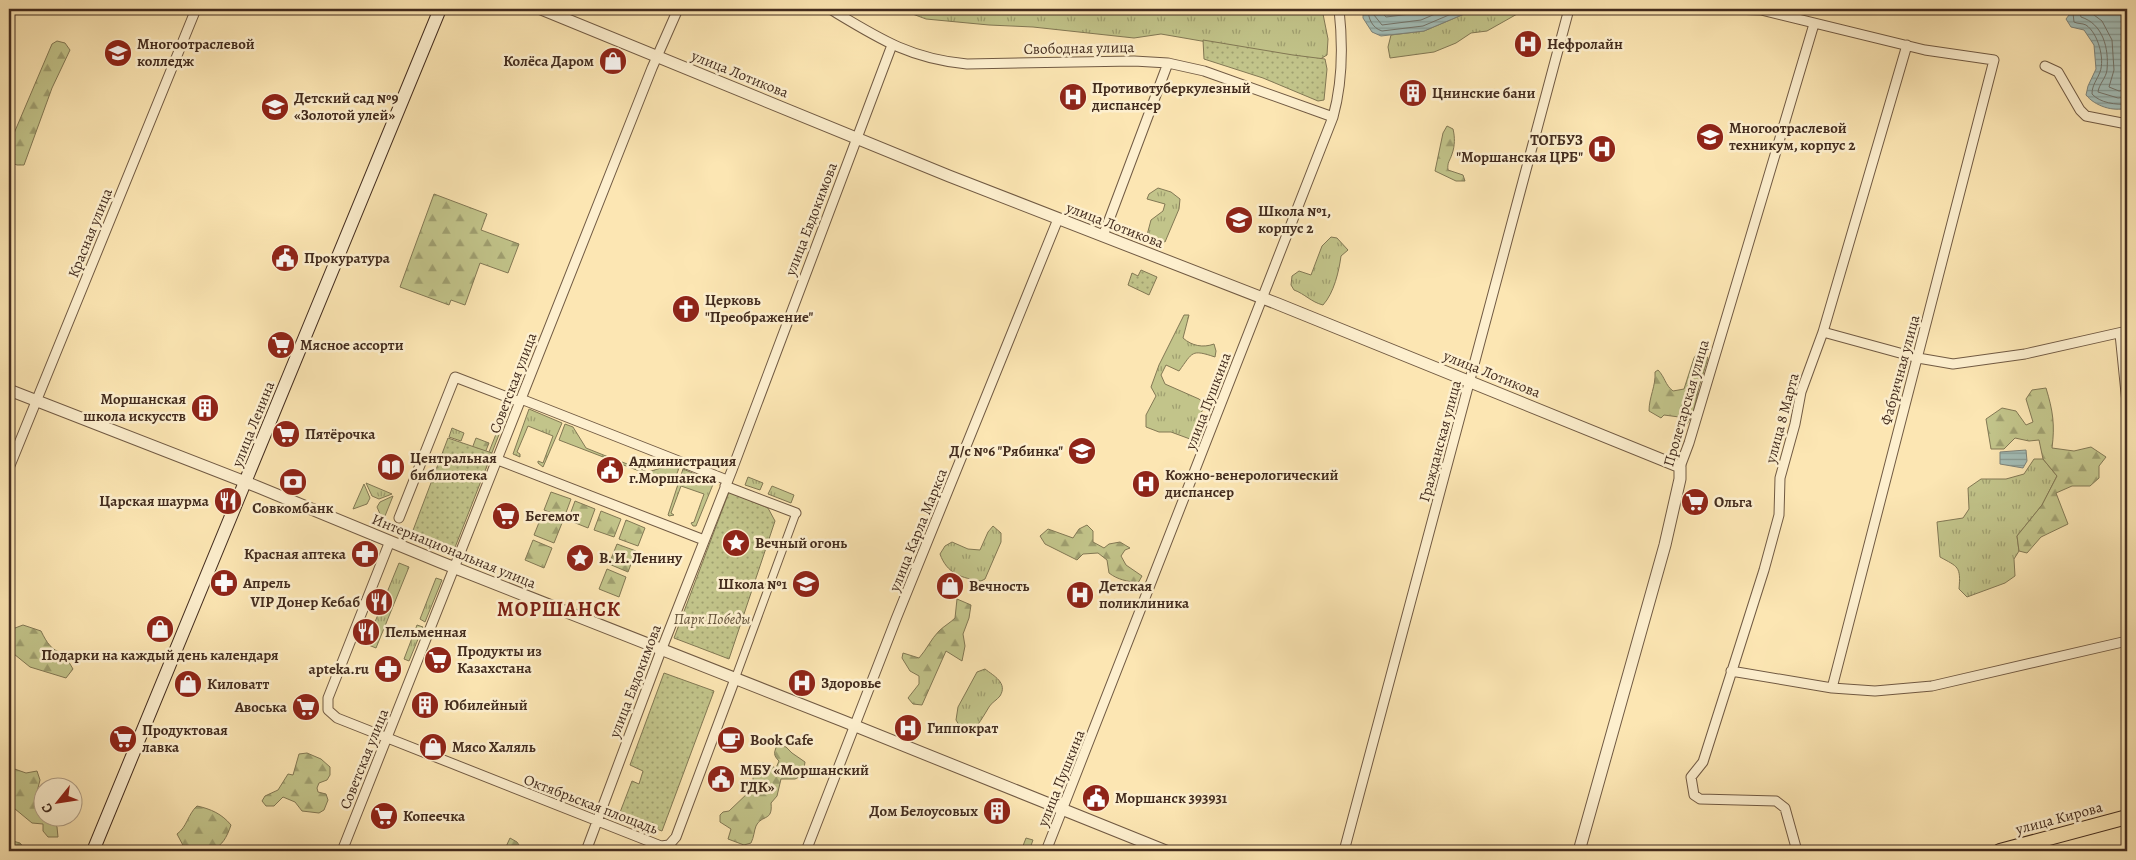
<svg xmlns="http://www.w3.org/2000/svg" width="2136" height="860" font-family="Alegreya,serif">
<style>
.grass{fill:url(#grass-tufts);stroke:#827854}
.forest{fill:url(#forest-firs);stroke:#827854}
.park{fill:url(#park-dots);stroke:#827854}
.water{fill:url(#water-rules);stroke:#7d837a}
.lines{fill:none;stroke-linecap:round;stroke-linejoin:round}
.shore{stroke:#73746a;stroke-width:1}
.pedestrian-casing{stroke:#715a43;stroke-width:9}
.minor-casing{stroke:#715a43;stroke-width:11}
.tertiary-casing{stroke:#715a43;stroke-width:13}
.secondary-casing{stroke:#432c1e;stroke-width:14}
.primary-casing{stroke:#432c1e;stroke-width:16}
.pedestrian{stroke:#fdefce;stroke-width:7}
.minor{stroke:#fdefce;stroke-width:9}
.tertiary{stroke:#fdefce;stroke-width:11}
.secondary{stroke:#fdefce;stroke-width:12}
.primary{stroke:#fce6b3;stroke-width:14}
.labels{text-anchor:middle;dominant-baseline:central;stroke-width:5;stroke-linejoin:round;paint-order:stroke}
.poi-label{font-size:15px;font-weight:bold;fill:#432c1e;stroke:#fdefce;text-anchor:start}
.street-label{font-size:15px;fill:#432c1e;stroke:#fdefce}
.park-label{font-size:15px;font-style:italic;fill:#635239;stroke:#fdefce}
.district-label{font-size:20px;font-weight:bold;letter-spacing:1px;fill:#7a1f14;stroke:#fdefce}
</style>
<defs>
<pattern id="grass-tufts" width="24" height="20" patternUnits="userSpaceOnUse" patternTransform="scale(1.25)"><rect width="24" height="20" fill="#c2c48a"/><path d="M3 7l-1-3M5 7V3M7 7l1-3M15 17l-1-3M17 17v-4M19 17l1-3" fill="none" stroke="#9f9f70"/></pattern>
<pattern id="forest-firs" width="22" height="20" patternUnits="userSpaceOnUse" patternTransform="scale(1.25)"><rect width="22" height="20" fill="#c2c48a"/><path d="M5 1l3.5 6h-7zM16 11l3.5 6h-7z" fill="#9f9f70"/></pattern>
<pattern id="park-dots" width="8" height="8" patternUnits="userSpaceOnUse" patternTransform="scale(1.25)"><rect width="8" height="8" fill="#c2c48a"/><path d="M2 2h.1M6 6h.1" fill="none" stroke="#9f9f70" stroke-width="1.8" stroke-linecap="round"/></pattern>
<pattern id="water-rules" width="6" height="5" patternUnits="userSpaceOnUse" patternTransform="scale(1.25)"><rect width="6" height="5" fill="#a3bdb7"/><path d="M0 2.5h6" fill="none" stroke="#869a94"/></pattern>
</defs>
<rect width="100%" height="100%" fill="#fce6b3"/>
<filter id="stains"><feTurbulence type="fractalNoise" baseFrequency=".004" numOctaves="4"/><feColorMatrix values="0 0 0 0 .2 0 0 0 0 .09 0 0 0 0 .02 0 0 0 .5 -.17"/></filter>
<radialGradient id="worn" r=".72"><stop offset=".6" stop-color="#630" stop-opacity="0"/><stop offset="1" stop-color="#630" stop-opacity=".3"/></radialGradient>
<path class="grass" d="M899,9H1322L1328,39L1327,55L1317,61L1161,34L1134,38L1033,27L989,25L926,19Z
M1476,9H1526L1487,31L1471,33L1456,43L1434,52L1390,58L1388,47L1391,35L1424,31Z
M1158,188L1171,192L1180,199L1179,209L1165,242L1147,235L1151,220L1163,211L1165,204L1147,199L1149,194Z
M1331,237L1337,238L1348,250L1341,256C1339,271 1334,293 1323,305C1311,302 1305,294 1294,290L1291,285L1292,276L1299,271L1311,275L1322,246Z
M1184,315H1189L1183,338C1192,346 1203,348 1214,344L1216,351L1215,357C1191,349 1193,352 1179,371L1166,365L1161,375L1165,384L1199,399L1205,404L1190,439L1171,432H1159L1146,427V415L1156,396L1151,387L1159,365Z
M506,409L507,414L481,481L477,482Z
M529,409L562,423L543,467L538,463V461L543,463L553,436L528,426L517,452L520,454V457L513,454Z
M565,424L573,427L586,448L611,458V460L559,440Z
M452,428L464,433L461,441L449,437Z
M2034,459H2043L2057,476L2042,505L2017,536L2019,551L2014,559L2015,576L2005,583L1967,597L1959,589C1961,566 1958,567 1940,557L1937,522L1963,518L1969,509L1968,488L1981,479H2006L2024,474Z
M622,462L648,472L671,465L679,468L673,484L621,464Z
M683,469L714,482L696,526H693L691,523L694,522L704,494L681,486L671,513L674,515L669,516L668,515Z
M748,477L763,483L760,490L745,485Z
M366,483L392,494L379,499L372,496Z
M364,484L370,498L367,504L353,509Z
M772,486L794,495L791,503L768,494Z
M393,496L383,521L377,507L380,502Z
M993,526L1001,533V542L985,579L981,581C962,578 947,574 940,554L945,546L952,542L968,549L980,550L988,532Z
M399,563L409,567L376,648L366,644Z
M436,578L442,580L425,622L420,619Z
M417,625L423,627L409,661L404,659Z
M985,669C994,676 1008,683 1000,696C997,700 991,703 989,707C983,717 979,724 971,733L962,730L956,720L958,707L977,672Z
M1026,838L1033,840L1029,851H1021Z"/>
<path class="forest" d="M57,41L65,43L70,50L52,88L24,165H17L9,162V145L52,44Z
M1447,126L1453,129C1455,137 1455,146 1452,154C1450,161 1447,162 1448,170L1463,175L1465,181H1456L1435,171L1443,133Z
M434,194L487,214L481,230L519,244L508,273L480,263L465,305L451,300L449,305L400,287Z
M1700,349L1708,358L1699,387L1693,414L1687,424L1679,417L1664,415L1661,418L1649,411C1649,397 1656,386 1655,372L1658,370C1665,377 1665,385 1673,391L1684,389L1694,358Z
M2046,388C2053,411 2055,425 2052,448L2074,451L2091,447L2106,457L2099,466V478L2090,486H2072L2056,493L2068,524L2041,537L2027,553L2019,551L2017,536L2042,505L2057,476L2043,459L2039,440L2029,441L2015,438L2004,449H1991L1986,419L2002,408L2016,411L2026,425L2033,422L2026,399L2032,390Z
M476,438L489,443L474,480L462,475Z
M551,492L571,499L564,518L544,510Z
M575,501L595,509L588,528L568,520Z
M601,511L621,519L614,537L594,530Z
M542,515L562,523L554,543L534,535Z
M626,520L645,528L638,546L619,539Z
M1087,525L1093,531V542L1104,548L1109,544L1120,542L1130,548L1125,550L1121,556L1126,565L1142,576L1138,583C1127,581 1118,580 1109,573L1107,560L1098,553L1083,554L1077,560L1045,544L1040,536L1048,529L1073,538L1079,529Z
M533,540L552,548L544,568L525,560Z
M617,544L636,551L628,572L609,564Z
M607,569L626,577L619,597L599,589Z
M957,599L971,605L969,618L963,634L965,646L962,661L946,651L922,705L913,704L908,698L919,684V676L910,671L902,658L903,653L919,658C927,649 931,639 939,631C944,626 950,623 955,618Z
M9,624L15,628L23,625L41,631C47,643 51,650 64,654L73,669L66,678L30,667L9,650Z
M777,745L786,747L792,753L805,762L803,775L795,779H781L777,796L771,803C773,822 762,814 756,826C754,831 754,837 751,843L744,845L728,839L731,829L720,822V815L723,812L729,811L750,791L753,786V767L763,763L776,768L779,761C773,755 774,753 777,745Z
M307,753L321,759L330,767V775L327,780L319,783L317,788L318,792L326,794L328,800L324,810L319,813L302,811L295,802L283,797L274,806H266L262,801L265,796L278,790L288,774L293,775L299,754Z
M9,767L26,773L37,771L40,780L37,792L42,795V818H55L53,820L57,827L58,837H48L43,831V824L32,823L9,804Z
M197,806C211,809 222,814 231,825C222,852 212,851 186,851L177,834C187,827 188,814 197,806Z
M510,838L517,842L523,851H504Z
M9,840L20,843L27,851H9Z"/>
<path class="park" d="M1203,40L1293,55L1325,59L1327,69L1324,100L1318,101L1263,78L1204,59Z
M1141,270L1157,277L1149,295L1128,285L1132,273L1138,276Z
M448,438L492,453L454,550L412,533Z
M729,492L768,508L775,521L729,659L674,638Z
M664,673L714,691L662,831L619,815L632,781L639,784L643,771L630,765Z"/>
<path class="water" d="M1363,9H1476L1424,31L1381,36L1372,32L1363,18Z
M2064,9H2127V108C2113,112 2095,106 2086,95L2088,86L2096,69L2094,45L2084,30L2071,27L2066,19L2069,15Z
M2026,450L2027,461L2023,468L2000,464V452Z"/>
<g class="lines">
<path class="shore" d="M1368,9C1368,18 1372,28 1382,31L1423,26L1463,9
M1374,9V15L1382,25L1421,20L1447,9
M1382,9V13L1386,17L1419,13L1428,9
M2070,9L2073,13L2074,22C2078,24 2082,23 2086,25C2098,33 2105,59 2100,72C2097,80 2092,85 2092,94C2100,103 2116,105 2127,104
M2078,9L2081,17C2103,24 2109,48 2107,70C2106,78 2099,84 2098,92L2118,98L2127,97
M2086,9L2102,21L2112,40L2114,70L2109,87L2119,91L2127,90"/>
<defs>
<path id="pedestrian" d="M735,679L796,513"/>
<path id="minor" d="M830,9C878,38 910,59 967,64L1134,61L1168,63L1204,71L1333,117
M1731,9L1761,10L1925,50L1994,60L1832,688
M2045,66L2058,72L2080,110L2086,116L2127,124
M1103,236L1168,63
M1823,332L1918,358L1953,364L2025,354L2127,331
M2120,334L2127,403
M521,399L727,480
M498,460L704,540
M1680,467L1689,443L1814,24
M9,468L196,9
M725,486L796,513
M399,518L455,377L520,402
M390,541L328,698V710L337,718L661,846L669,845L676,837L735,679
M1731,671L1832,688L1875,691L1932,686L2127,641
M342,851L652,68L678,9
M586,851L659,656L732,470L892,45
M806,851L896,619L1058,219
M1046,851L1333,117C1343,81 1343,45 1339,9
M1344,851L1569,9
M1797,851L1785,808L1776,801L1700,799L1694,795L1691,777L1703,762L1764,570L1779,515L1780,478L1795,424L1801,392L1823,332L1907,45"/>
<path id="tertiary" d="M541,9L949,176L1278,304L1680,467V479L1665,545L1579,851
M9,390L258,487L440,562L843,721L1166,851"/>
<path id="secondary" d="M93,851L440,9"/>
<path id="primary" d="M2000,851L2127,817"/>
</defs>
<use href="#pedestrian" class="pedestrian-casing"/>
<use href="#minor" class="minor-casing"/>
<use href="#tertiary" class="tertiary-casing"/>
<use href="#secondary" class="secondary-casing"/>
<use href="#primary" class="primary-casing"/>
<use href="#pedestrian" class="pedestrian"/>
<use href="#minor" class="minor"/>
<use href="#tertiary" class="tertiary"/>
<use href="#secondary" class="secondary"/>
<use href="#primary" class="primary"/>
</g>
<defs>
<symbol id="hospital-disc" viewBox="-11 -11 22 22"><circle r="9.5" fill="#8f2418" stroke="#fdefce"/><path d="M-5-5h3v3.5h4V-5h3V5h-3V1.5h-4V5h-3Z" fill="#fff"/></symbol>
<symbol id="university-disc" viewBox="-11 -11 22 22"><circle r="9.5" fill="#8f2418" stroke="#fdefce"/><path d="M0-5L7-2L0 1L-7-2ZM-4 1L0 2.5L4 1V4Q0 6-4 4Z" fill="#fff"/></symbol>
<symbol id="shop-disc" viewBox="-11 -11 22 22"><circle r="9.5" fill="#8f2418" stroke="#fdefce"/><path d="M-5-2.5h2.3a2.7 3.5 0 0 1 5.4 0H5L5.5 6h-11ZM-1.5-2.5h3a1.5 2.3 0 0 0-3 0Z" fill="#fff"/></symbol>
<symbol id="building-disc" viewBox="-11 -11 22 22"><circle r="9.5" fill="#8f2418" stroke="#fdefce"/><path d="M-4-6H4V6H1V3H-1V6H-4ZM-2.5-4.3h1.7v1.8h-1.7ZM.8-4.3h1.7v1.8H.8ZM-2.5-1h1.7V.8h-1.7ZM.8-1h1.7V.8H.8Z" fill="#fff"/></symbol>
<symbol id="school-disc" viewBox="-11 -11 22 22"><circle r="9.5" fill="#8f2418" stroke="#fdefce"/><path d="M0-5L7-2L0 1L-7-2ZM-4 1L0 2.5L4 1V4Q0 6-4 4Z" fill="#fff"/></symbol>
<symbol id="civic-disc" viewBox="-11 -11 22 22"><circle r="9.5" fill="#8f2418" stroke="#fdefce"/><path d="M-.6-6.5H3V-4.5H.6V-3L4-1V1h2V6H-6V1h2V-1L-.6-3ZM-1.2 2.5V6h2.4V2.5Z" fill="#fff"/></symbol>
<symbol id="church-disc" viewBox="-11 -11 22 22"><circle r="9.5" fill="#8f2418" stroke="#fdefce"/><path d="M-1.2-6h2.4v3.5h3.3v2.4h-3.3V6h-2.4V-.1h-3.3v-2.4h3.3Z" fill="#fff"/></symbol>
<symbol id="supermarket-disc" viewBox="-11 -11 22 22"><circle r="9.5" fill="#8f2418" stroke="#fdefce"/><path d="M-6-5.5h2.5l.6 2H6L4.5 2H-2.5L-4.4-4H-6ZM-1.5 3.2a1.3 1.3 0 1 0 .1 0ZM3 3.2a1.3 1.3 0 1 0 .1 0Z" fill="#fff"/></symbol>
<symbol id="library-disc" viewBox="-11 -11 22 22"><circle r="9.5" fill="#8f2418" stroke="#fdefce"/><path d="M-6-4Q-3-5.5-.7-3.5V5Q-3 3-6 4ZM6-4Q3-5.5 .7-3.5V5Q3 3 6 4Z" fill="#fff"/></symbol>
<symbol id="bank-disc" viewBox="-11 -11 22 22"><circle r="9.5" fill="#8f2418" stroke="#fdefce"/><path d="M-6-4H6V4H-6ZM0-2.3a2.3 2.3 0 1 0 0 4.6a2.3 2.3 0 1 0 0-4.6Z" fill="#fff"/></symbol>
<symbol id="restaurant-disc" viewBox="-11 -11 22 22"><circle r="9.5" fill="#8f2418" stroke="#fdefce"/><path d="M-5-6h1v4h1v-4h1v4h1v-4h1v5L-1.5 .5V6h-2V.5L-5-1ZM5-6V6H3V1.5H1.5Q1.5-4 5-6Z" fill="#fff"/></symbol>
<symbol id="sight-disc" viewBox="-11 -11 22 22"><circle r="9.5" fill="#8f2418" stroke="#fdefce"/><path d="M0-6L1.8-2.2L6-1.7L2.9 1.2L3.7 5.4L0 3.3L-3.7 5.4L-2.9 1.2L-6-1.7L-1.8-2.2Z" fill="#fff"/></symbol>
<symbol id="pharmacy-disc" viewBox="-11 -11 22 22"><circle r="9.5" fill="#8f2418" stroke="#fdefce"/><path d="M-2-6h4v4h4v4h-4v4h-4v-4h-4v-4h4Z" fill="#fff"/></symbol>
<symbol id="cafe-disc" viewBox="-11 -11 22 22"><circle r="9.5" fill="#8f2418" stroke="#fdefce"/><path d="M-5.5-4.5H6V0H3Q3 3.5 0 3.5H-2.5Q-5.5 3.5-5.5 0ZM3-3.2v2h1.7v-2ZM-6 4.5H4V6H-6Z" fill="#fff"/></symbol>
</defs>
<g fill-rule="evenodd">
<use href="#hospital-disc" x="1512" y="28" width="32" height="32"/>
<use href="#university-disc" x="102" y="37" width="32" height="32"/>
<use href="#shop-disc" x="597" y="45" width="32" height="32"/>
<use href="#building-disc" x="1397" y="77" width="32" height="32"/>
<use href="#hospital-disc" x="1057" y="81" width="32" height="32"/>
<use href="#school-disc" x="259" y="91" width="32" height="32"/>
<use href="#university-disc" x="1694" y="121" width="32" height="32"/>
<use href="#hospital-disc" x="1586" y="133" width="32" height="32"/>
<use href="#school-disc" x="1223" y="204" width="32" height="32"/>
<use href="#civic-disc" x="269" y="242" width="32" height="32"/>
<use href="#church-disc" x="670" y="293" width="32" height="32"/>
<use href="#supermarket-disc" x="265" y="329" width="32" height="32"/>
<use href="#building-disc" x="189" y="392" width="32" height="32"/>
<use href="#supermarket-disc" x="270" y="418" width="32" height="32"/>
<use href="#school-disc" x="1066" y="435" width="32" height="32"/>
<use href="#library-disc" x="375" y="451" width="32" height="32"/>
<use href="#civic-disc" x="594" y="454" width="32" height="32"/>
<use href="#bank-disc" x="277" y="466" width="32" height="32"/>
<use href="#hospital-disc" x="1130" y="468" width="32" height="32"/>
<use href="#restaurant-disc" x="212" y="485" width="32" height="32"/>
<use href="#supermarket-disc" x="1679" y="486" width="32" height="32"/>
<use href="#supermarket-disc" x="490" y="500" width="32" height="32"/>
<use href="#sight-disc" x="720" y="527" width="32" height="32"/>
<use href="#pharmacy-disc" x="349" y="538" width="32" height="32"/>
<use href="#sight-disc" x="564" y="542" width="32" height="32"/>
<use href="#pharmacy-disc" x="208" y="567" width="32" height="32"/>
<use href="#school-disc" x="790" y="568" width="32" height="32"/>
<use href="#shop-disc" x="934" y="570" width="32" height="32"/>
<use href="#hospital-disc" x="1064" y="579" width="32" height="32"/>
<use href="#restaurant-disc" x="363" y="586" width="32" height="32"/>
<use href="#shop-disc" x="144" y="613" width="32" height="32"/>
<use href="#restaurant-disc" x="350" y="616" width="32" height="32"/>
<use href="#supermarket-disc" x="422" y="644" width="32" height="32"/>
<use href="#pharmacy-disc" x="372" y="653" width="32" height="32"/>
<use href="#hospital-disc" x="786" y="667" width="32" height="32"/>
<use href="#shop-disc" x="172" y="668" width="32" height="32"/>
<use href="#building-disc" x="409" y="689" width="32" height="32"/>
<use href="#supermarket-disc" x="290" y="691" width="32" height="32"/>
<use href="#hospital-disc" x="892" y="712" width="32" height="32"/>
<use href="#supermarket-disc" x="107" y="723" width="32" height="32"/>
<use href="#cafe-disc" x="715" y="724" width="32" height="32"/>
<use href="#shop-disc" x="417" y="731" width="32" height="32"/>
<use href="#civic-disc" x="705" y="763" width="32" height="32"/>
<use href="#civic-disc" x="1080" y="782" width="32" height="32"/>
<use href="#building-disc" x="981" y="795" width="32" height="32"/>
<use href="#supermarket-disc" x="368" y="800" width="32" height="32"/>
</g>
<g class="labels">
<g class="poi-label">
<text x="137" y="44">Многоотраслевой<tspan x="137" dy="17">колледж</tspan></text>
<text x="1547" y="44">Нефролайн</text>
<text x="594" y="61" text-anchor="end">Колёса Даром</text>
<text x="1092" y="88">Противотуберкулезный<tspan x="1092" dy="17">диспансер</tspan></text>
<text x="1432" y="93">Цнинские бани</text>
<text x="294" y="98">Детский сад №9<tspan x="294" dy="17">«Золотой улей»</tspan></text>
<text x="1729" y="128">Многоотраслевой<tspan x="1729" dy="17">техникум, корпус 2</tspan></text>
<text x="1583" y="140" text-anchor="end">ТОГБУЗ<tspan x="1583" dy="17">"Моршанская ЦРБ"</tspan></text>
<text x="1258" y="211">Школа №1,<tspan x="1258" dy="17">корпус 2</tspan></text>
<text x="304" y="258">Прокуратура</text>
<text x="705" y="300">Церковь<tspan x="705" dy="17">"Преображение"</tspan></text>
<text x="300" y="345">Мясное ассорти</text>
<text x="186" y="399" text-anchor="end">Моршанская<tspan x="186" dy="17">школа искусств</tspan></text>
<text x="305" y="434">Пятёрочка</text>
<text x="1063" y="451" text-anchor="end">Д/с №6 "Рябинка"</text>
<text x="410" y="458">Центральная<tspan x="410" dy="17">библиотека</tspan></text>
<text x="629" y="461">Администрация<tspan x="629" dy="17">г.Моршанска</tspan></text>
<text x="1165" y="475">Кожно-венерологический<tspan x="1165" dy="17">диспансер</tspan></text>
<text x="209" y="501" text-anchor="end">Царская шаурма</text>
<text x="1714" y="502">Ольга</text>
<text x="293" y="508" text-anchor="middle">Совкомбанк</text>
<text x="525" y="516">Бегемот</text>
<text x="755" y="543">Вечный огонь</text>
<text x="346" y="554" text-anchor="end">Красная аптека</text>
<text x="599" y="558">В. И. Ленину</text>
<text x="243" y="583">Апрель</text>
<text x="787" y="584" text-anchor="end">Школа №1</text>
<text x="969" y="586">Вечность</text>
<text x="1099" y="586">Детская<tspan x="1099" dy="17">поликлиника</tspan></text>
<text x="360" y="602" text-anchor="end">VIP Донер Кебаб</text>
<text x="385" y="632">Пельменная</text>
<text x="457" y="651">Продукты из<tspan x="457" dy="17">Казахстана</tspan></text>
<text x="160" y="655" text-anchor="middle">Подарки на каждый день календаря</text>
<text x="369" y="669" text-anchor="end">apteka.ru</text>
<text x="821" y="683">Здоровье</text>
<text x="207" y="684">Киловатт</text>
<text x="444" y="705">Юбилейный</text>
<text x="287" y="707" text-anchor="end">Авоська</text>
<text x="927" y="728">Гиппократ</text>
<text x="142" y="730">Продуктовая<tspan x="142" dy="17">лавка</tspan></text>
<text x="750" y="740">Book Cafe</text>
<text x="452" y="747">Мясо Халяль</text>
<text x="740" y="770">МБУ «Моршанский<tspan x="740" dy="17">ГДК»</tspan></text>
<text x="1115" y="798">Моршанск 393931</text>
<text x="978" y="811" text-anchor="end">Дом Белоусовых</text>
<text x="403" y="816">Копеечка</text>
</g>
<g class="street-label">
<text transform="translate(1079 48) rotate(-1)">Свободная улица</text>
<text transform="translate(740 74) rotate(22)">улица Лотикова</text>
<text transform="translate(811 219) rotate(-69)">улица Евдокимова</text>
<text transform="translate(1115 225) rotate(21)">улица Лотикова</text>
<text transform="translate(90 233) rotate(-68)">Красная улица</text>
<text transform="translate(1900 370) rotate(-75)">Фабричная улица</text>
<text transform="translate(1492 374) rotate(22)">улица Лотикова</text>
<text transform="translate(513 383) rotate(-69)">Советская улица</text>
<text transform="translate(1208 401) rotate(-69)">улица Пушкина</text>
<text transform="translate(1686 403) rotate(-74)">Пролетарская улица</text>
<text transform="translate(1782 418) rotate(-75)">улица 8 Марта</text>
<text transform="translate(253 424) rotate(-68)">улица Ленина</text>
<text transform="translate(1440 441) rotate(-75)">Гражданская улица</text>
<text transform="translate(918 530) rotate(-68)">улица Карла Маркса</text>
<text transform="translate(454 551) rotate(22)">Интернациональная улица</text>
<text transform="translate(635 681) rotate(-69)">улица Евдокимова</text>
<text transform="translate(364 759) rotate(-68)">Советская улица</text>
<text transform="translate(1061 778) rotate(-68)">улица Пушкина</text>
<text transform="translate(591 804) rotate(21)">Октябрьская площадь</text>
<text transform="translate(2059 818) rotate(-15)">улица Кирова</text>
</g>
<g class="park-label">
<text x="712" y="619">Парк Победы</text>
</g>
<g class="district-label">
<text x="559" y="609">МОРШАНСК</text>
</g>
</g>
<rect width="2136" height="860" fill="none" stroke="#fce6b3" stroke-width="30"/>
<rect x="10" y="10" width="2116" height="840" fill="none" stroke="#432c1e" stroke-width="2.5"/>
<rect x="15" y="15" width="2106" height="830" fill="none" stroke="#432c1e"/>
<g transform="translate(58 802) rotate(240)"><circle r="24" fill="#fdefce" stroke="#b3a188"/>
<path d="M0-4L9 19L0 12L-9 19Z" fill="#8f2418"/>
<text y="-8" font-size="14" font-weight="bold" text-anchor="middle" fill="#432c1e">С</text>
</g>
<rect width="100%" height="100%" filter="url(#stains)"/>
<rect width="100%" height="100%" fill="url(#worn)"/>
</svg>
